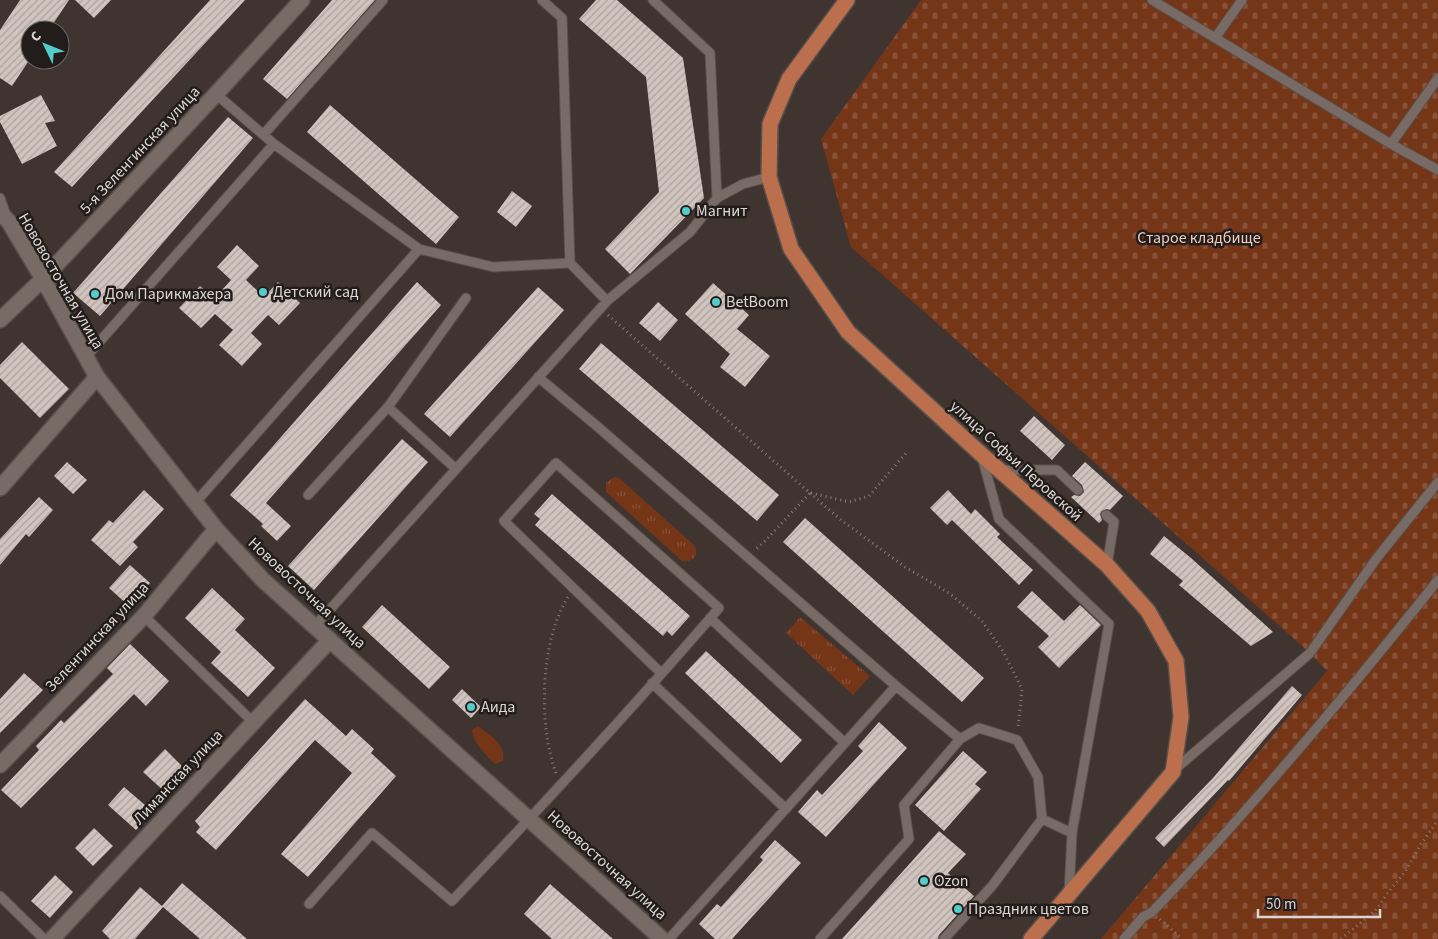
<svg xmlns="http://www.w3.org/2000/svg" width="1438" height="939" font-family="'Source Sans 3',sans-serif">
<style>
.grass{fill:#753517}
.cemetery{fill:url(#cemetery-stones)}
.park{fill:url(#park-tufts)}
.building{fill:url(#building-hatch)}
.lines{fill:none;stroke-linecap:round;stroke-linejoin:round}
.lane-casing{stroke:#59504c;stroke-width:11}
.street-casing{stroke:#59504c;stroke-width:18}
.secondary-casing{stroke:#59504c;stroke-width:18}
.primary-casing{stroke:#59504c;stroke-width:18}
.path{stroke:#867c78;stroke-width:3;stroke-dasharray:1 4;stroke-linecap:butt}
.lane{stroke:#786b66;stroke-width:9}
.street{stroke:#786b66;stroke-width:15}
.secondary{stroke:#786b66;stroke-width:15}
.primary{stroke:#bc6f4c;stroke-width:15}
.poi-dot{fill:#53cdcb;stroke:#221d1b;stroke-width:2}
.labels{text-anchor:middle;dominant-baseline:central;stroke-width:5;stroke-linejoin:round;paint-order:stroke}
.street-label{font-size:16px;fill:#dcd5d2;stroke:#221d1b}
.poi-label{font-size:16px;fill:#dcd5d2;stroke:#221d1b;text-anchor:start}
.park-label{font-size:16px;fill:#f5cbbb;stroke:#221d1b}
</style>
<defs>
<pattern id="cemetery-stones" width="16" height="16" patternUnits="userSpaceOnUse" patternTransform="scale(1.25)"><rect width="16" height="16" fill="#753517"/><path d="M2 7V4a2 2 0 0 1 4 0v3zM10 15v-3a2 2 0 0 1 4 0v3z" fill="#885138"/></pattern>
<pattern id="park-tufts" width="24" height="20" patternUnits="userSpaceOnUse" patternTransform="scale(1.25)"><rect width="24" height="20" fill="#753517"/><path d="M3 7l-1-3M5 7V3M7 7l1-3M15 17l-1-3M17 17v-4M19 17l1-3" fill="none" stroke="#885138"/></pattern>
<pattern id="building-hatch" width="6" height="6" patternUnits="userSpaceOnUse" patternTransform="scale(1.25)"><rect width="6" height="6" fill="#d1c3bd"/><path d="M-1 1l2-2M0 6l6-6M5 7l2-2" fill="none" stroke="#ada29e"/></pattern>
</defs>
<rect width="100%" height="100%" fill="#403430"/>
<path class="grass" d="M478,726C491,736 506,744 503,761L495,764C486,755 473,743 472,730Z"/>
<path class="cemetery" d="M921,0H1438V939H1101L1327,671L1310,653L851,247L821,139Z"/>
<path class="park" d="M614,477L619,478L695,546C699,556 692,563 682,561L606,492V483Z
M800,617L870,676L853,695L786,633Z"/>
<path class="building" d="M20,0H69L49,30H30V59L12,86L0,78V30Z
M75,0H111L94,18Z
M210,0H245L72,187L54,172Z
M332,0H375L287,99L263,79Z
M596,0H617L683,58L704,198L630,274L605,249L659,192L646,77L579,19Z
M41,95L55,121L45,123L57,146L22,164L0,122V116Z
M330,105L459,217L436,244L307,132Z
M228,117L253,138L100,316L73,293Z
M512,191L532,206L516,227L497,212Z
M237,245L259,266L246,280L264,297L278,282L300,303L279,325L268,315L251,333L262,344L242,366L219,345L233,330L215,314L201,328L179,308L200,286L214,299L231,280L217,267Z
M417,282L441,305L266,503L291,526L277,541L261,526L263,524L230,495Z
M713,283L749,315L737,329L770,356L745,387L720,367L730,354L685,314Z
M538,287L564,310L450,437L424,414Z
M658,302L678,320L660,341L639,323Z
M22,342L69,389L40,418L0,378V365Z
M601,343L779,495L757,521L579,369Z
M1034,416L1065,445L1052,460L1020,431Z
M402,439L428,462L314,590L288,566Z
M67,462L87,480L73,494L54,476Z
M1085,462L1123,496L1110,510L1107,509L1102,511L1100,514L1102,520L1099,523L1071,497L1074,495L1080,496L1084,492L1082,485L1072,476Z
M144,490L164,509L133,542L138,547L120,566L91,540L109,520L113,523Z
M948,490L971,514L975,509L1000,534L997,537L1033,570L1019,585L952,520L947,525L930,508Z
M552,494L690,616L672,636L667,631L663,636L535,525L540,519L534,514Z
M39,497L53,510L29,537L26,534L0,565V539Z
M805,518L984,678L962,702L783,542Z
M1164,536L1191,558L1273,632L1251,646L1179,585L1183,581L1150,554Z
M130,565L150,583L129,606L109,588Z
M212,588L245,619L235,630L275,668L248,697L211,663L221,652L185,618Z
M1032,591L1064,621L1080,605L1101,625L1059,668L1038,647L1049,636L1017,607Z
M382,605L450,667L429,689L362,627Z
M130,644L169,681L146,706L134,694L21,808L1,790L39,750L36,746L61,720L64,723L113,674L107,668Z
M706,651L802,740L781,763L685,673Z
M24,673L43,690L0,733V699Z
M1292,686L1302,695L1229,781L1228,780L1164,847L1155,838L1213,778Z
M462,689L481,707L471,718L452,700Z
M305,699L346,736L352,729L374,749L371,753L396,776L308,877L281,854L352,773L315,740L216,850L196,832L200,827L195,821Z
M879,722L907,748L826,837L798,812L817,790L822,795L863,751L858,746Z
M165,749L186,770L165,792L143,772Z
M963,751L987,772L975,784L981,789L944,831L915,805Z
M124,787L152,811L136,830L108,805Z
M94,828L113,846L93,866L75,848Z
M939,831L966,854L948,873L974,896L939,935L938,939H842Z
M775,840L801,863L732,939H715L699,924L717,904L721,907L763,860L760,857Z
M55,875L73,892L50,918L31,901Z
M182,883L247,939H200L163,907L135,939H110L102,931L140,887L162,906Z
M550,884L613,939H552L524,914Z"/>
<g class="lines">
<defs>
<path id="lane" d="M542,0L562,18L570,263L607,301L690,232L717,198
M653,0L710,53L717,198L743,184L769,177
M1152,0L1391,144L1438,170
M1215,38L1242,0
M216,94L274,144L419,249
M263,135L383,0
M1391,144L1438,78
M0,198L6,215
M86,357L274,144
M538,377L598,427L896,686L669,939
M388,407L456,469
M982,457L999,519L1109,624L1072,833L1069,894
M1001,470H1057L1078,490
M308,495L388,407L466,298
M195,503L419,249L493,267L570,263
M1106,515L1114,522L1107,565
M144,616L253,722
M710,618L845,743
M315,626L607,301
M652,683L786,809
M896,686L960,739
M1173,771L1310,653L1376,559L1438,482
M0,896L44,939
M309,904L372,833L452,901C543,805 633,708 719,608L556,463L504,521L661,673
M820,939L909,839L904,805L960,739L979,728L1017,740L1038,777L1042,819
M944,939L992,886L1042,819L1072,833
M1124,939L1143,917L1152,912C1253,807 1347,694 1438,580"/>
<path id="street" d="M0,320L43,279L216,94L302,0
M0,488L97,377
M0,765L144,616L216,529
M52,939L330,640"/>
<path id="secondary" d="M0,212L9,222L43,279L97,377L216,529L263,580L662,939"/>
<path id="primary" d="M847,0L789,79L770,124L769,177L791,249L848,332L981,454L1107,565L1148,611L1176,661L1181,717L1173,772L1031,939"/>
</defs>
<use href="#lane" class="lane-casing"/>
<use href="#street" class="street-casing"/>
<use href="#secondary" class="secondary-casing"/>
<use href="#primary" class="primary-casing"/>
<path class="path" d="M608,315L810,493L766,540L755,550
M810,493L841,520L905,567L949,593L982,621L1004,653L1022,689L1018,729
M811,493L849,502L869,496L906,453
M556,773C538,725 540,641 568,597
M1160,919L1182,939
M1341,939L1375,911L1390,890L1405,872L1421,844L1438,820"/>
<use href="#lane" class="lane"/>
<use href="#street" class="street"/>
<use href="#secondary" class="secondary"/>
<use href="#primary" class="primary"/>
</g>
<g class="poi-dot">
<circle cx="686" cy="211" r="5"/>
<circle cx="263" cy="292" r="5"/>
<circle cx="95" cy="294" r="5"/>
<circle cx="716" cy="302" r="5"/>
<circle cx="471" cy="707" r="5"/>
<circle cx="924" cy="881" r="5"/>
<circle cx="958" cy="909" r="5"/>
</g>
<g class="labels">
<g class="street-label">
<text transform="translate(140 150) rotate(-47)">5-я Зеленгинская улица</text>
<text transform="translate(61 281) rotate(60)">Нововосточная улица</text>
<text transform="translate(1016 461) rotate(42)">улица Софьи Перовской</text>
<text transform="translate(307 593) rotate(43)">Нововосточная улица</text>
<text transform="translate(97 637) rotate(-47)">Зеленгинская улица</text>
<text transform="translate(178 777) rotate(-47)">Лиманская улица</text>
<text transform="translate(607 865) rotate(42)">Нововосточная улица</text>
</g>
<g class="poi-label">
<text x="696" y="211">Магнит</text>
<text x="273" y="292">Детский сад</text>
<text x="105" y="294">Дом Парикмахера</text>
<text x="726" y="302">BetBoom</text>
<text x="481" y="707">Аида</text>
<text x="934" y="881">Ozon</text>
<text x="968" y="909">Праздник цветов</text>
</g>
<g class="park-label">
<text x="1199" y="238">Старое кладбище</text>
</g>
</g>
<g transform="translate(45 45) rotate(313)"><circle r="24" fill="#221d1b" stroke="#6c6764"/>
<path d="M0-4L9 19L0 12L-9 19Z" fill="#53cdcb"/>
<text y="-8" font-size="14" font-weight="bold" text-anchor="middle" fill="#dcd5d2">С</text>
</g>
<path d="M1258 909v8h122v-8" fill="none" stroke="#dcd5d2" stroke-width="2.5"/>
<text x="1266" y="909" font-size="15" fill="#dcd5d2" stroke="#221d1b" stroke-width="4" paint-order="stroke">50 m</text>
</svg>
